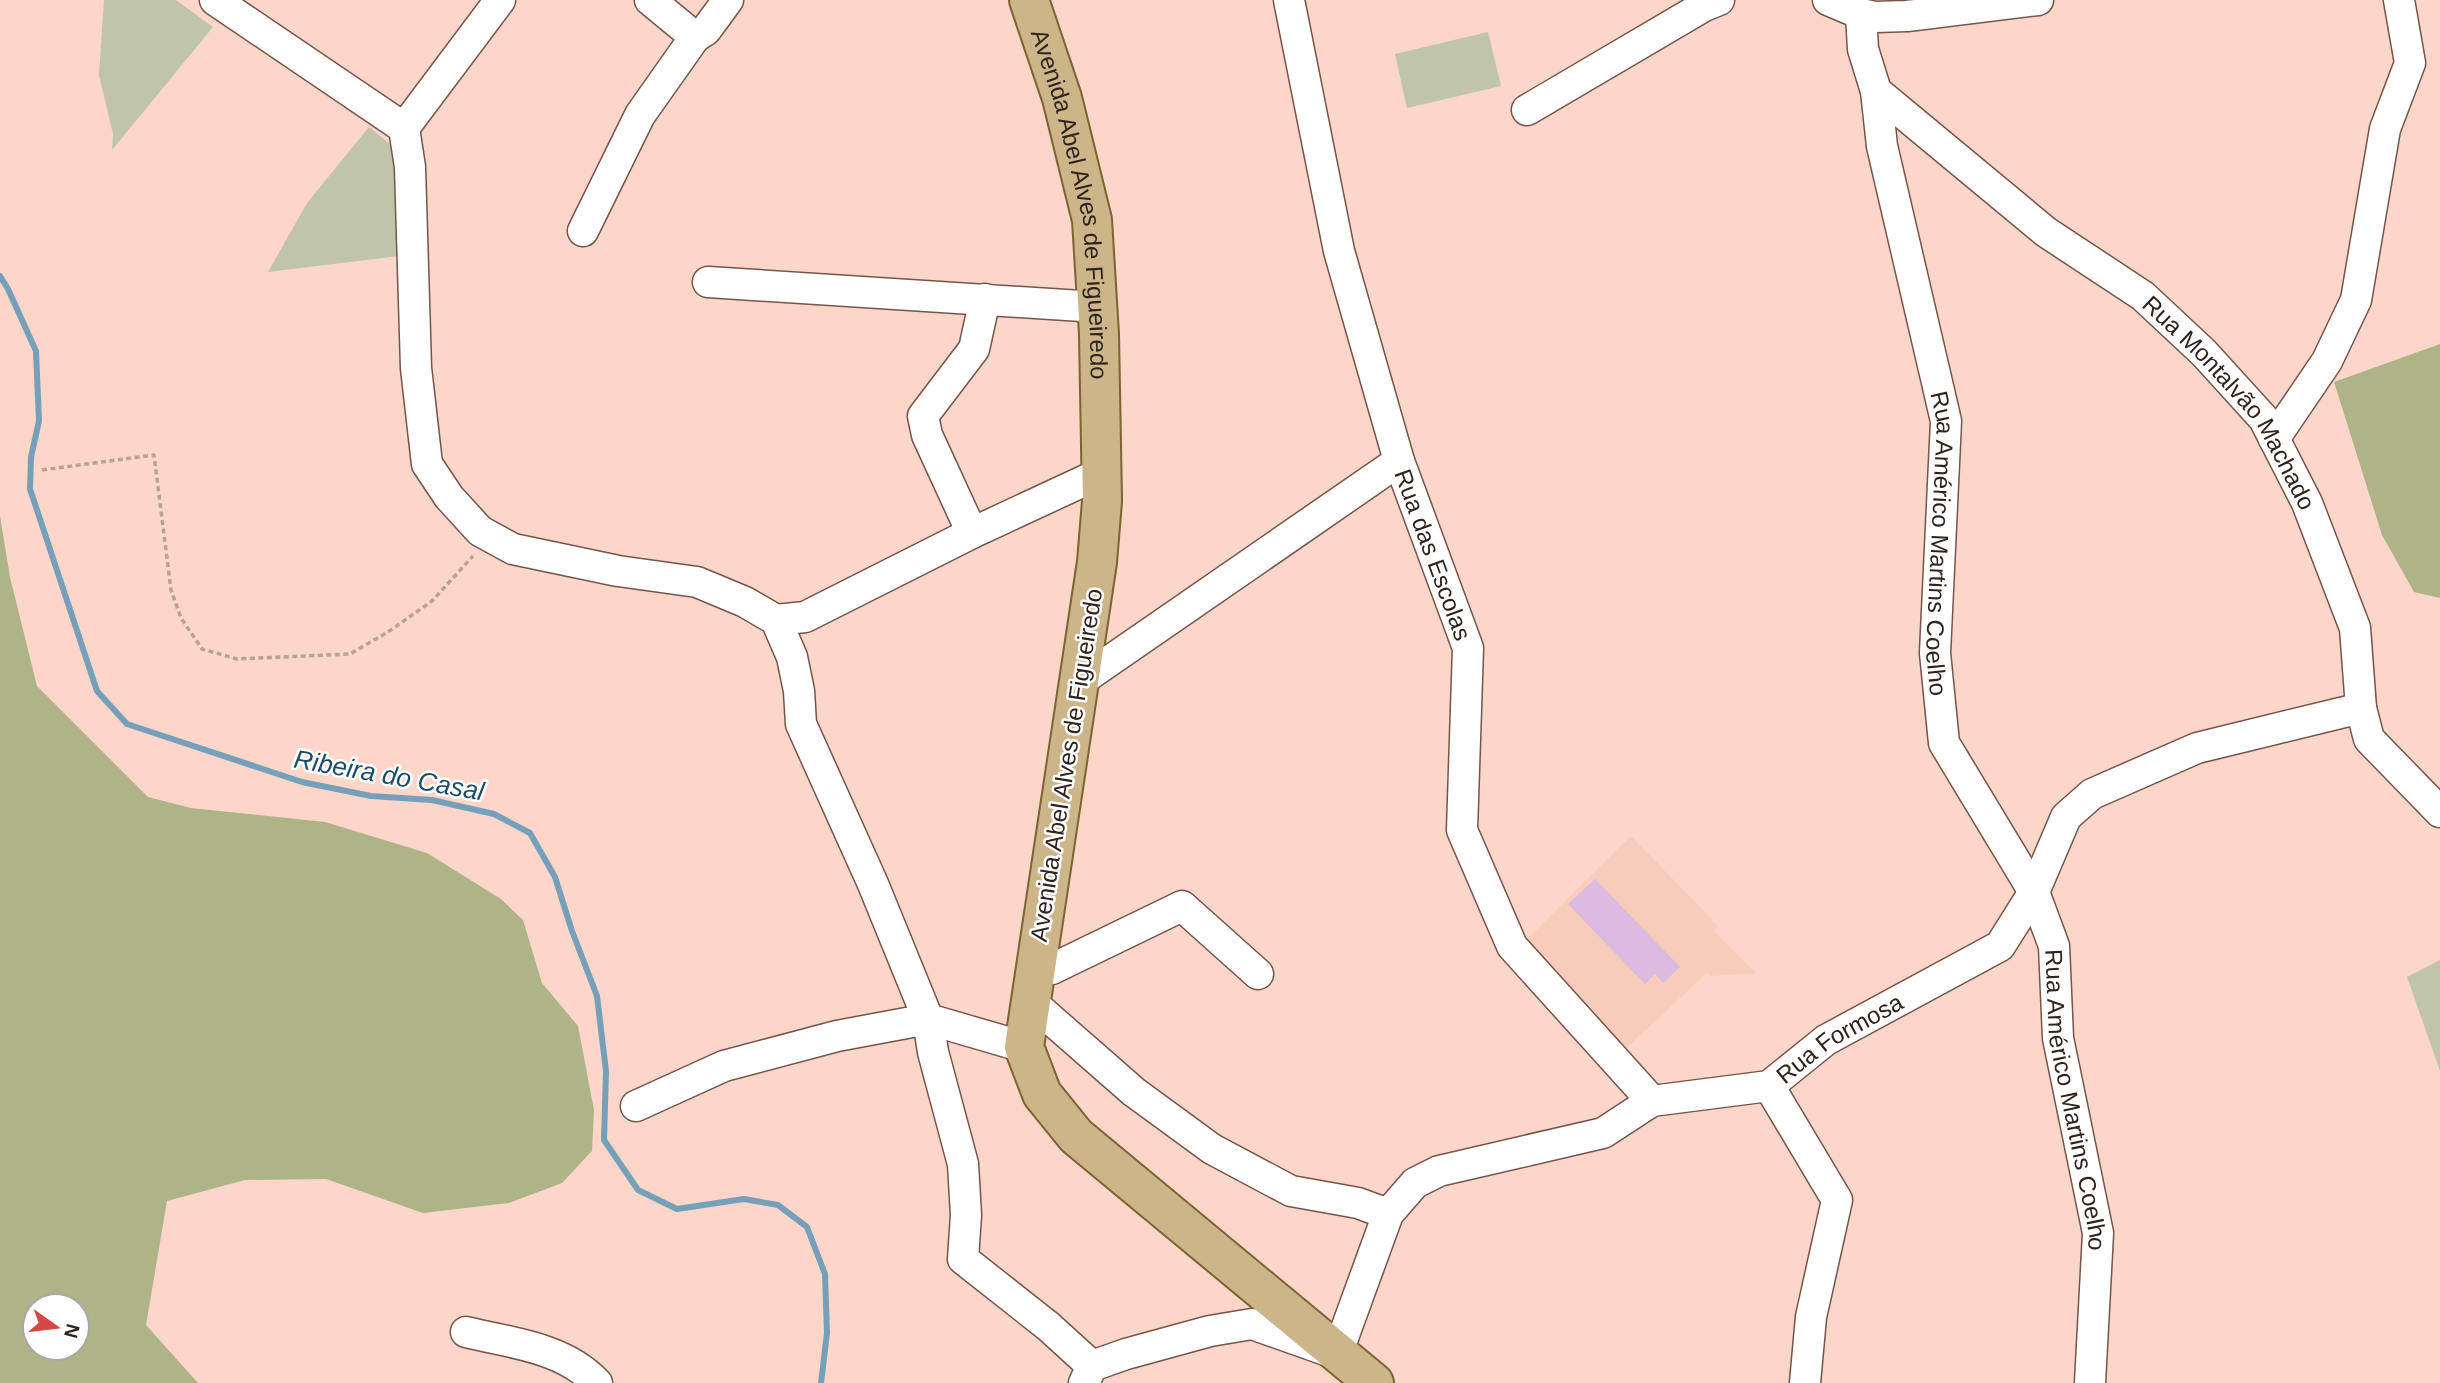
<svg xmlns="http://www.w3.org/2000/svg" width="2440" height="1383" font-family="Helvetica,sans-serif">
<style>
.built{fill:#f9cbbb}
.green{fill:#c1c5a7}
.forest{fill:#afb488;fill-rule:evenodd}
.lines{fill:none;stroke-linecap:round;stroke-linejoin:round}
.stream{stroke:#76a0ba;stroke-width:6}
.building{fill:#dbbbdf}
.minor-casing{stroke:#75554a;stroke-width:33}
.major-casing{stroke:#7f6231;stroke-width:42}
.path{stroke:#bd9f94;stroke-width:3.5;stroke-dasharray:5 3.5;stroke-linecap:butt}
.minor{stroke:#fff;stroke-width:30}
.major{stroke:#cbb589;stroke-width:38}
.labels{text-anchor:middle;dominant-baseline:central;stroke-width:5;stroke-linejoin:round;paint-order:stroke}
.street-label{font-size:24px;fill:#30231e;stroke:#fff}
.water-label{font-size:26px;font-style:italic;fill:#1a4d6a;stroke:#fff}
</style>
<rect width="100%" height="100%" fill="#fbd6c9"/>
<path class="built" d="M1631,836L1718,926L1714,931L1756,973L1711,976L1707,973L1624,1050L1526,944L1528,938Z"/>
<path class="green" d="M104,0H176L213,27L112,150L113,134L99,75Z
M1488,32L1501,86L1407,108L1395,54Z
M369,127L390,144L399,160V256L268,272L307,203Z
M2440,960V1071L2407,977Z"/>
<path class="forest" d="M2440,344V598L2414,592L2382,535L2334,382Z
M0,516L10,577L37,686L148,797L191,808L325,822L427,853L501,899L523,920L542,983L578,1026L594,1110L592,1151L562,1183L509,1203L423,1213L326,1179L245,1180L167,1201L146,1325L198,1383H0ZM77,1306V1348H35V1306Z"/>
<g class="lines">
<path class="stream" d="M0,276L8,289L36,351L39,421L31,457L30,489L97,691L127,724L302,782L371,796L432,800L494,814L530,833L555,877L572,931L597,996L606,1071L604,1140L638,1190L677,1209L744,1199L778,1205L807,1227L825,1274L827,1333L821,1383"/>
</g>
<path class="building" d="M1595,879L1680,967L1663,983L1655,974L1645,984L1568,904Z"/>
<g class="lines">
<defs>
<g id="minor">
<path d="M215,0L404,128L410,167L416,368L427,464L449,497L480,531L513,549L618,571L697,582L745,602L776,620L805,617L972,533L1101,473"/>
<path id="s1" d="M1289,0L1339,251L1399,461L1468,648L1462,830L1512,946L1652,1101"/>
<path d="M1828,0L1861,14L1875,17L1907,16L2038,0"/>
<path id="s2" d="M1861,14L1863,49L1876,91L1882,146L1946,421L1935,653L1944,743L2034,892L2054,946L2058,1038L2098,1233L2090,1383"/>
<path d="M695,37L706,30L728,0"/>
<path id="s3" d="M1876,91L2046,232L2143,296L2204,353L2264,419L2307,503L2355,628L2361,708L2369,739L2440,812"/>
<path d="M1527,110L1704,6L1719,0"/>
<path d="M404,128L500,0"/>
<path d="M583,231L640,115L695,37L650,0"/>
<path d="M708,282L1097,307"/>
<path d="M2274,439L2327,361L2356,300L2385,129L2410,63L2399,0"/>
<path d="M972,533L927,435L923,416L974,349L985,299"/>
<path d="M776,620L792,657L799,691L801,724L873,884L928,1019L933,1052L963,1164L966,1215L963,1259L1048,1326L1092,1366"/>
<path d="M1079,682L1399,461"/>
<path d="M1035,966L1052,969L1182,906L1258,974"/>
<path d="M1030,1001L1134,1092L1212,1149L1291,1191L1358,1203L1388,1214"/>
<path d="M1769,1086L1837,1200L1811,1317L1805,1383"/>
<path d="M636,1106L724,1066L837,1036L928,1019L1024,1047"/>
<path d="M466,1332C511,1343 563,1347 597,1383"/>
<path id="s4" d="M1084,1383L1092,1366L1126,1354L1210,1331L1252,1324L1337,1354L1388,1214L1415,1183L1439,1171L1603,1133L1652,1101L1769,1086L1826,1040L2000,946L2034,892L2066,817L2092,794L2197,748L2361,708"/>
</g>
<g id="major">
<path id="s5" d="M1029,0L1062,98L1092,220L1099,334L1102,501L1097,562L1024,1047L1042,1094L1076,1136L1374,1383"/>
</g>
</defs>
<use href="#minor" class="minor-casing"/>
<use href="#major" class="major-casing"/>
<path class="path" d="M42,470L154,455L171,590L181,618L202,649L237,659L350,654L388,632L432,601L473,556"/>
<use href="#minor" class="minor"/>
<use href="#major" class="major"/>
</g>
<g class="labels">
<g class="street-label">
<text stroke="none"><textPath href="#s5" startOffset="210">Avenida Abel Alves de Figueiredo</textPath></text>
<text stroke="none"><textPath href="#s3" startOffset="476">Rua Montalvão Machado</textPath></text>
<text stroke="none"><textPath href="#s2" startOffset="539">Rua Américo Martins Coelho</textPath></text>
<text stroke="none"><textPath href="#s1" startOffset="574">Rua das Escolas</textPath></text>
<text transform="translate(1066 765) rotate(-81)">Avenida Abel Alves de Figueiredo</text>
<text stroke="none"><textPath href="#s4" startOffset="922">Rua Formosa</textPath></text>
<text stroke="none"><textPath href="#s2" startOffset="1127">Rua Américo Martins Coelho</textPath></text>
</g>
<g class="water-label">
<text transform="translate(389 775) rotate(10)">Ribeira do Casal</text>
</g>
</g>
<g transform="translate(56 1327) rotate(104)"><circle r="33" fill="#ffffff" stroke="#aca7a5" stroke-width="2"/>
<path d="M0-5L12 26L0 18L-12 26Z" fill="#d64743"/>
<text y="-10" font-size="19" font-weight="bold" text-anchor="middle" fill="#30231e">N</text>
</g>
</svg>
